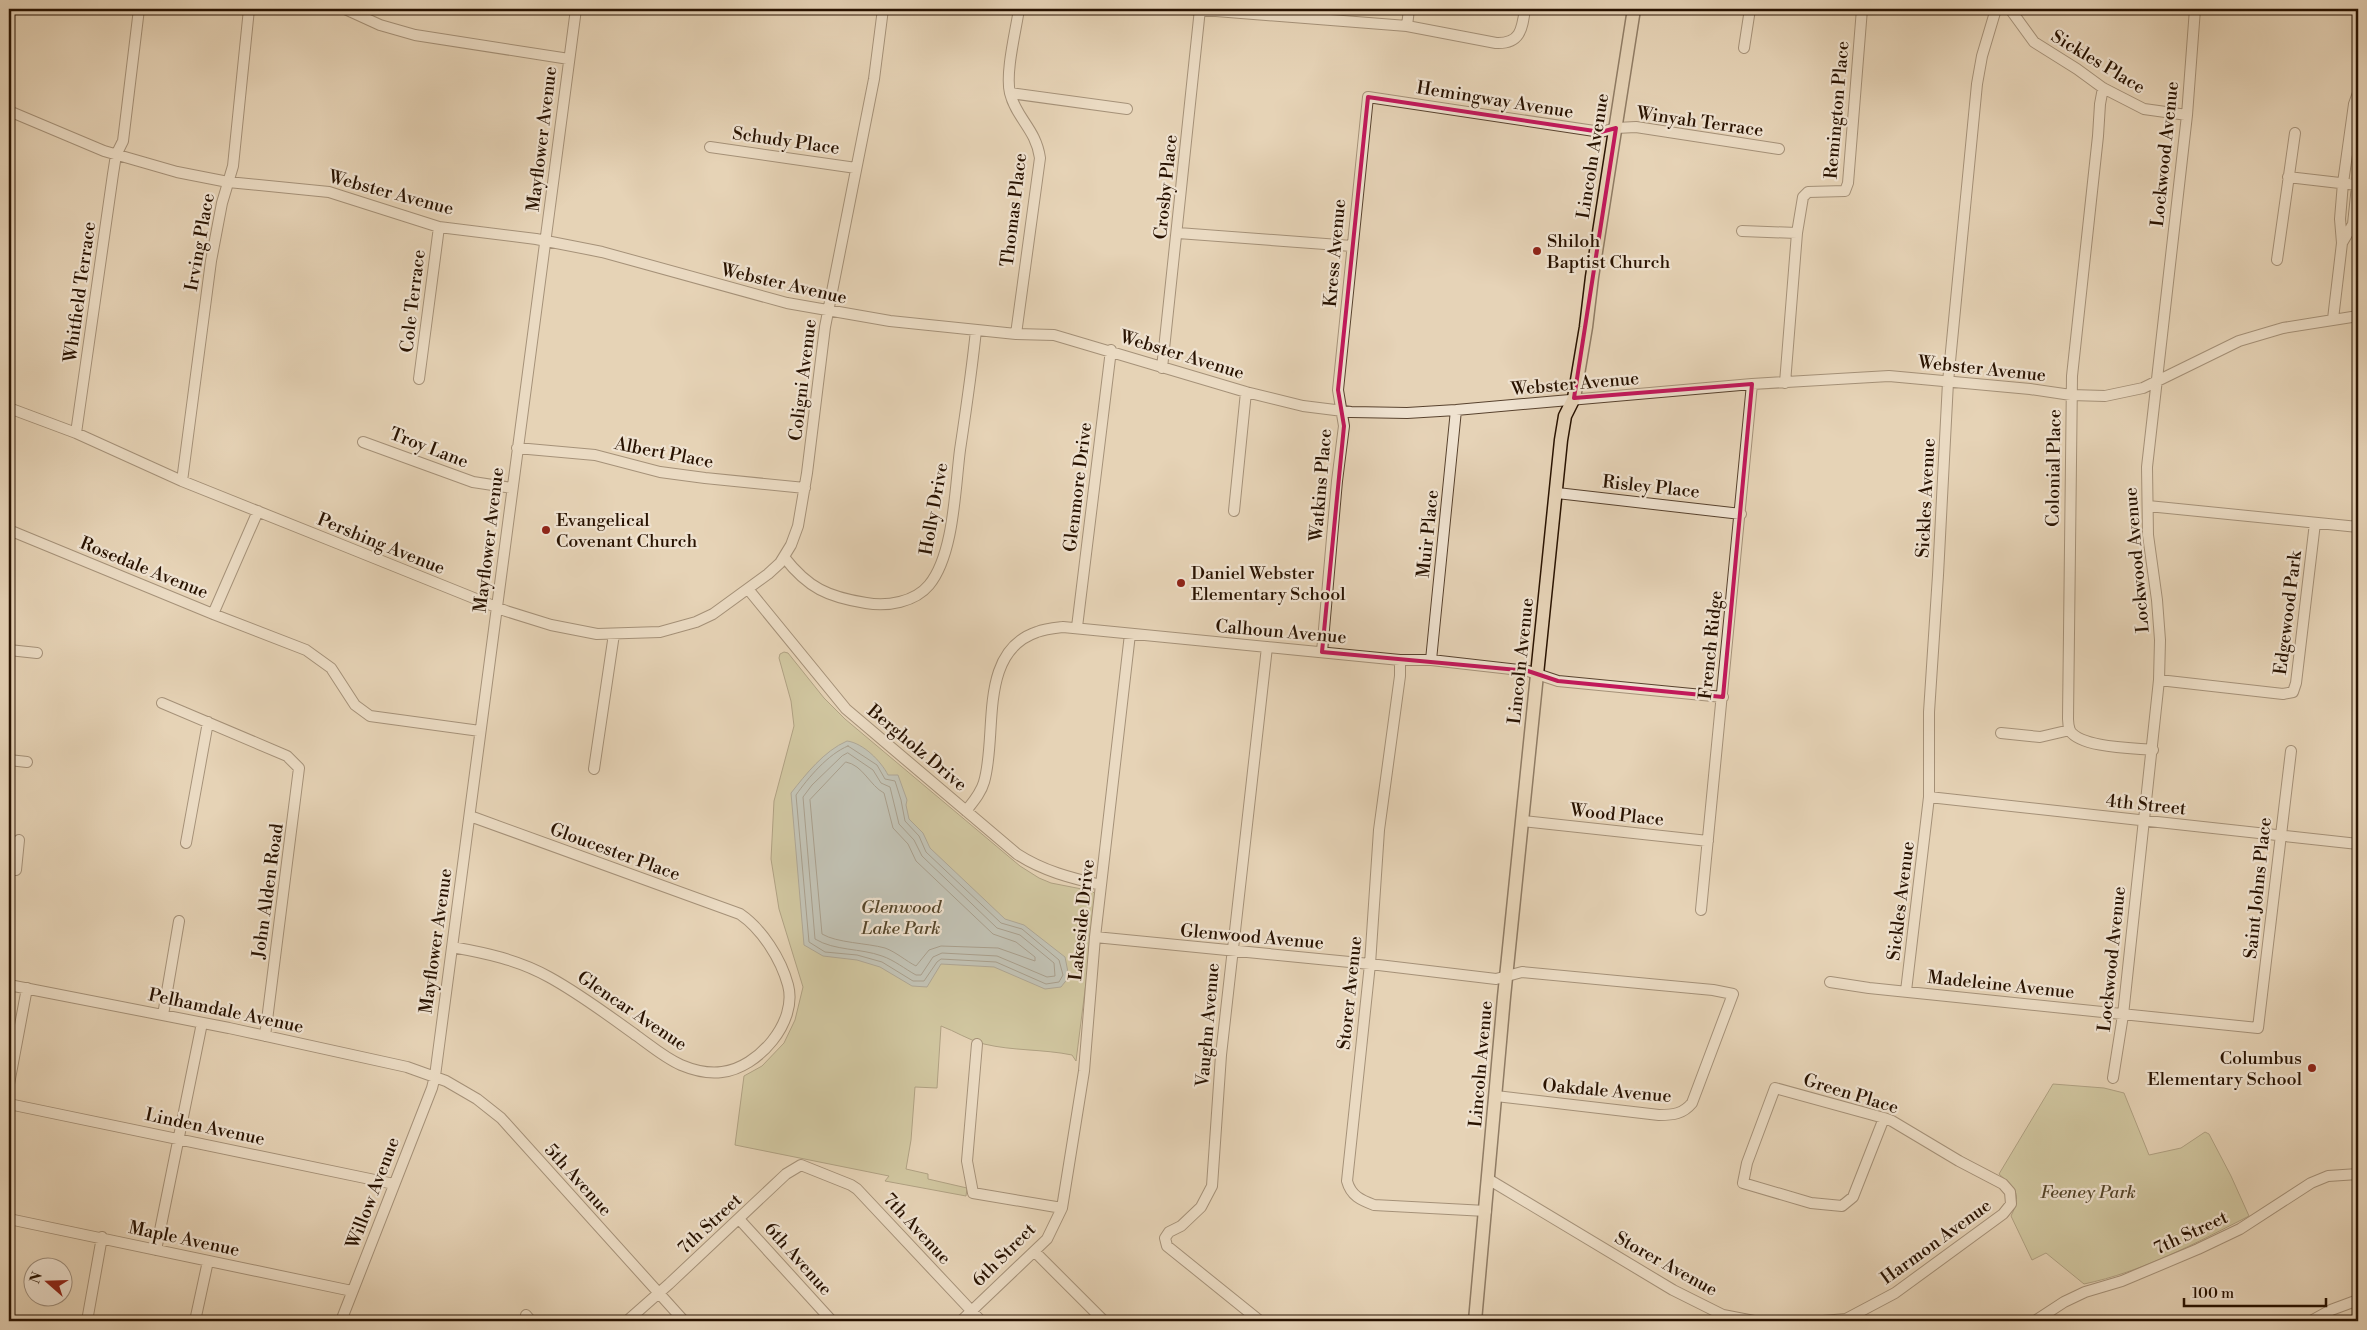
<svg xmlns="http://www.w3.org/2000/svg" width="2367" height="1330" font-family="'Libre Bodoni',serif">
<style>
.green{fill:#babb8b;stroke:#716646}
.water{fill:#9cb4bb;stroke:#6e7370}
.lines{fill:none;stroke-linecap:round;stroke-linejoin:round}
.shore{stroke:#62635e;stroke-width:1}
.minor-casing{stroke:#58422e;stroke-width:12}
.major-casing{stroke:#281200;stroke-width:15}
.minor{stroke:#efe2d0;stroke-width:10}
.major{stroke:#e6d3b7;stroke-width:12}
.marked{fill:none;stroke:#c2185b;stroke-width:4;stroke-linejoin:round}
.poi-dot{fill:#8f2418;stroke:#efe2d0;stroke-width:2}
.labels{text-anchor:middle;dominant-baseline:central;stroke-width:4.5;stroke-linejoin:round;paint-order:stroke}
.street-label{font-size:18px;fill:#281200;stroke:#efe2d0}
.poi-label{font-size:18px;fill:#281200;stroke:#efe2d0;text-anchor:start}
.park-label{font-size:18px;font-style:italic;fill:#54452a;stroke:#efe2d0}
</style>
<rect width="100%" height="100%" fill="#e6d3b7"/>
<filter id="stains"><feTurbulence type="fractalNoise" baseFrequency=".004" numOctaves="4"/><feColorMatrix values="0 0 0 0 .2 0 0 0 0 .09 0 0 0 0 .02 0 0 0 .5 -.17"/></filter>
<radialGradient id="worn" r=".72"><stop offset=".6" stop-color="#630" stop-opacity="0"/><stop offset="1" stop-color="#630" stop-opacity=".3"/></radialGradient>
<path class="green" d="M784,652L788,653L824,698L845,719L1020,866L1039,878L1051,883L1092,891L1097,896L1076,1061L1072,1055C1043,1049 1013,1051 984,1044C968,1040 955,1031 941,1026L937,1088L915,1087L911,1140L906,1169L928,1174V1179L967,1188L966,1196L885,1181L889,1176L735,1145L744,1076L762,1066L784,1043L795,1020L803,987L779,909L771,859L774,801L794,726L791,701L779,658L780,654Z
M2053,1084L2104,1088L2124,1093L2149,1155L2181,1148L2205,1132L2209,1134L2231,1176L2249,1216C2196,1243 2142,1272 2084,1284L2046,1253L2032,1260L2011,1216C2022,1194 2016,1189 1999,1174Z"/>
<path class="water" d="M847,741C863,743 881,761 888,775H898L907,800L906,805L909,819L923,833L930,848L1005,919L1024,925L1065,957L1069,977L1061,987L1045,989L994,967L941,964L927,987L912,986L880,967L857,960L823,956L804,945L791,793C806,774 824,751 847,741Z"/>
<g class="lines">
<path class="shore" d="M848,746L877,765L885,779L895,781L901,800L905,821L919,836L926,852L1001,923L1022,929L1059,960L1063,975L1059,982L1046,984L996,962L941,959L937,962L924,981H913L882,962L857,955L825,952L809,942L796,795C808,778 828,754 848,746Z
M848,753L873,770L881,783L890,787L899,824L914,840L922,856L997,928L1020,935L1054,963L1055,976L1047,977L997,956L942,953L933,957L921,975H916C905,969 894,960 882,956C860,948 835,951 815,939L803,797L812,785L842,756Z
M846,762C863,765 870,786 884,793L893,828L908,844L916,861L993,934L1016,942L1035,957V961L998,948L941,946L929,950L916,966C906,961 896,952 885,948C867,943 837,943 822,934L810,800Z"/>
<defs>
<path id="minor" d="M345,9L380,25L415,35L569,59
M1191,9L1407,26L1496,43C1520,44 1522,30 1525,9
M2010,9L2034,42L2077,69L2103,88L2144,109L2187,115
M1407,26L1409,9
M1744,48L1750,9
M2103,88L2100,104L2098,136L2072,376L2068,719C2068,723 2069,728 2070,731C2082,748 2134,748 2153,750
M1010,93L1127,109
M9,111L104,151L177,172L228,182L329,192L439,227L536,239L602,252L787,303L890,321L1016,334L1054,335L1246,392L1303,406L1351,412L1407,413L1456,410L1752,384L1889,376L2030,389L2071,395L2105,396L2143,388L2239,341L2283,328L2358,316
M710,147L856,168
M2288,177L2357,185
M1742,231L1797,233
M1178,233L1352,246
M2342,243L2353,224L2358,176
M2277,260L2295,133
M2333,319L2342,243L2340,219L2343,183L2354,104L2358,93
M1016,334L1040,158C1036,129 1016,118 1010,93C1005,73 1016,30 1019,9
M1162,368L1200,9
M419,379L439,227
M1785,383L1797,233L1803,197L1808,192L1845,191L1848,183L1862,9
M9,408L76,433L182,481L337,543L506,611L551,625L597,634L660,632L696,622L713,614L768,574L780,563L791,545L798,526L807,473L825,327L874,79L883,9
M76,433L113,174L116,155L123,141L139,9
M363,442L473,482L512,488
M517,448L595,455L660,472L705,478L805,488
M182,481L211,261L222,203L233,166L249,9
M1557,493L1741,514
M2148,506L2358,527
M1234,511L1246,392
M9,530L213,614L306,650L331,668L355,705L370,716L480,731
M784,557C808,588 828,597 866,603C887,607 915,602 929,585C954,555 955,488 960,450C966,410 972,370 976,330
M748,589L846,709L1017,854C1043,871 1071,878 1101,885
M213,614L258,511
M1077,627L1111,350
M9,650L37,653
M1322,652L1337,481L1344,426L1338,390L1368,97L1601,132L1616,128L1636,127L1779,149
M1400,660V676L1379,830L1370,964L1347,1181C1351,1196 1361,1200 1374,1205L1486,1211
M1431,660L1456,410
M2159,680L2283,694L2293,692L2296,683L2315,523
M162,703L287,756L299,768L265,1036
M2001,733L2040,737L2070,730
M9,760L27,762
M594,769L614,634
M1929,797L2358,844
M966,811C973,802 981,793 984,782C998,735 977,652 1037,632C1045,629 1055,628 1063,627L1400,660H1431L1528,671L1558,681L1723,697
M1523,821L1708,841
M186,843L208,722
M9,869L16,870L19,840
M1701,910L1752,384
M1095,937L1370,964L1496,979L1522,972L1713,990L1733,994L1692,1103C1683,1114 1673,1115 1659,1115L1496,1096
M452,947C486,953 519,960 549,977C580,994 608,1015 637,1036C651,1046 665,1058 681,1065C693,1070 708,1074 722,1072C758,1068 798,1022 788,985C781,959 762,929 740,914L470,816
M1830,982L1869,988L2258,1028L2291,751
M9,985L229,1028L407,1067L446,1081L477,1099L501,1118L684,1321
M1906,991L1929,797V712L1938,575L1948,382L1977,84L1982,56L1996,9
M163,1015L179,921
M977,1044L967,1161L973,1193L1062,1208
M2113,1078L2123,1015L2159,680L2160,640L2157,600L2148,535L2147,467L2187,115L2195,9
M9,1084L27,988
M9,1104L394,1184
M1488,1179L1673,1290L1723,1315L1754,1321
M9,1219L352,1291
M739,1219L832,1321
M156,1250L202,1023
M1035,1252L1104,1321
M526,1315L531,1321
M1846,1319L1895,1293L2003,1214L2011,1204L2010,1192L2003,1184L1959,1161L1892,1121L1884,1118L1775,1088L1747,1163L1743,1183L1811,1203L1842,1206L1853,1197L1884,1118
M87,1321L102,1237
M195,1321L208,1261
M341,1321L432,1088L435,1076L576,9
M627,1321L669,1284L786,1174L801,1165L851,1185L857,1189L981,1321
M961,1321L1047,1239L1062,1208L1084,1071L1095,937L1130,634
M1260,1321L1167,1246L1165,1238L1169,1232L1181,1226L1201,1207L1212,1186L1221,1055L1267,647
M1823,1321L1846,1319L1852,1320
M2035,1321L2064,1302L2085,1292L2122,1281L2198,1249L2240,1229L2311,1183L2328,1176L2358,1174
M2311,1321L2331,1310L2358,1300"/>
<path id="major" d="M1475,1321L1504,997L1561,440L1565,416L1574,398L1586,327L1592,277L1634,9"/>
</defs>
<use href="#minor" class="minor-casing"/>
<use href="#major" class="major-casing"/>
<use href="#minor" class="minor"/>
<use href="#major" class="major"/>
</g>
<path d="M0 0H2367V1330H0ZM1368,97L1601,132L1616,128L1574,398L1752,384L1723,697L1558,681L1528,671L1322,652L1344,426L1338,390Z" fill="#e6d3b7" fill-opacity=".55" fill-rule="evenodd"/>
<path class="marked" d="M1368,97L1601,132L1616,128L1574,398L1752,384L1723,697L1558,681L1528,671L1322,652L1344,426L1338,390Z"/>
<g class="poi-dot">
<circle cx="1537" cy="251" r="5"/>
<circle cx="546" cy="530" r="5"/>
<circle cx="1181" cy="583" r="5"/>
<circle cx="2312" cy="1068" r="5"/>
</g>
<g class="labels">
<g class="street-label">
<text transform="translate(2098 62) rotate(31)">Sickles Place</text>
<text transform="translate(1495 100) rotate(9)">Hemingway Avenue</text>
<text transform="translate(1837 110) rotate(-85)">Remington Place</text>
<text transform="translate(1700 122) rotate(8)">Winyah Terrace</text>
<text transform="translate(542 139) rotate(-83)">Mayflower Avenue</text>
<text transform="translate(786 141) rotate(8)">Schudy Place</text>
<text transform="translate(2165 154) rotate(-84)">Lockwood Avenue</text>
<text transform="translate(1593 156) rotate(-81)">Lincoln Avenue</text>
<text transform="translate(1166 187) rotate(-84)">Crosby Place</text>
<text transform="translate(391 193) rotate(15)">Webster Avenue</text>
<text transform="translate(1014 210) rotate(-83)">Thomas Place</text>
<text transform="translate(200 242) rotate(-80)">Irving Place</text>
<text transform="translate(1335 253) rotate(-85)">Kress Avenue</text>
<text transform="translate(784 284) rotate(13)">Webster Avenue</text>
<text transform="translate(80 292) rotate(-82)">Whitfield Terrace</text>
<text transform="translate(413 301) rotate(-83)">Cole Terrace</text>
<text transform="translate(1182 355) rotate(17)">Webster Avenue</text>
<text transform="translate(1982 369) rotate(6)">Webster Avenue</text>
<text transform="translate(803 380) rotate(-83)">Coligni Avenue</text>
<text transform="translate(1575 384) rotate(-5)">Webster Avenue</text>
<text transform="translate(429 448) rotate(21)">Troy Lane</text>
<text transform="translate(664 453) rotate(11)">Albert Place</text>
<text transform="translate(2054 468) rotate(-89)">Colonial Place</text>
<text transform="translate(1321 485) rotate(-85)">Watkins Place</text>
<text transform="translate(1078 487) rotate(-83)">Glenmore Drive</text>
<text transform="translate(1651 487) rotate(6)">Risley Place</text>
<text transform="translate(1926 498) rotate(-87)">Sickles Avenue</text>
<text transform="translate(934 509) rotate(-80)">Holly Drive</text>
<text transform="translate(1428 534) rotate(-84)">Muir Place</text>
<text transform="translate(489 540) rotate(-83)">Mayflower Avenue</text>
<text transform="translate(381 544) rotate(22)">Pershing Avenue</text>
<text transform="translate(2137 560) rotate(-95)">Lockwood Avenue</text>
<text transform="translate(144 568) rotate(22)">Rosedale Avenue</text>
<text transform="translate(2288 613) rotate(-83)">Edgewood Park</text>
<text transform="translate(1281 632) rotate(5)">Calhoun Avenue</text>
<text transform="translate(1711 645) rotate(-84)">French Ridge</text>
<text transform="translate(1521 661) rotate(-84)">Lincoln Avenue</text>
<text transform="translate(917 748) rotate(40)">Bergholz Drive</text>
<text transform="translate(2146 805) rotate(6)">4th Street</text>
<text transform="translate(1617 815) rotate(6)">Wood Place</text>
<text transform="translate(615 852) rotate(20)">Gloucester Place</text>
<text transform="translate(2258 888) rotate(-84)">Saint Johns Place</text>
<text transform="translate(268 891) rotate(-82)">John Alden Road</text>
<text transform="translate(1901 901) rotate(-83)">Sickles Avenue</text>
<text transform="translate(1082 920) rotate(-84)">Lakeside Drive</text>
<text transform="translate(1252 937) rotate(5)">Glenwood Avenue</text>
<text transform="translate(436 941) rotate(-82)">Mayflower Avenue</text>
<text transform="translate(2112 959) rotate(-84)">Lockwood Avenue</text>
<text transform="translate(2001 985) rotate(6)">Madeleine Avenue</text>
<text transform="translate(1350 993) rotate(-84)">Storer Avenue</text>
<text transform="translate(226 1011) rotate(12)">Pelhamdale Avenue</text>
<text transform="translate(632 1011) rotate(34)">Glencar Avenue</text>
<text transform="translate(1208 1025) rotate(-85)">Vaughn Avenue</text>
<text transform="translate(1481 1064) rotate(-85)">Lincoln Avenue</text>
<text transform="translate(1607 1091) rotate(5)">Oakdale Avenue</text>
<text transform="translate(1851 1094) rotate(17)">Green Place</text>
<text transform="translate(205 1127) rotate(12)">Linden Avenue</text>
<text transform="translate(578 1180) rotate(48)">5th Avenue</text>
<text transform="translate(373 1193) rotate(-69)">Willow Avenue</text>
<text transform="translate(710 1224) rotate(-43)">7th Street</text>
<text transform="translate(917 1229) rotate(47)">7th Avenue</text>
<text transform="translate(2191 1233) rotate(-25)">7th Street</text>
<text transform="translate(184 1239) rotate(12)">Maple Avenue</text>
<text transform="translate(1936 1242) rotate(-36)">Harmon Avenue</text>
<text transform="translate(1004 1255) rotate(-45)">6th Street</text>
<text transform="translate(798 1259) rotate(48)">6th Avenue</text>
<text transform="translate(1666 1264) rotate(29)">Storer Avenue</text>
</g>
<g class="poi-label">
<text x="1547" y="241">Shiloh<tspan x="1547" dy="21">Baptist Church</tspan></text>
<text x="556" y="520">Evangelical<tspan x="556" dy="21">Covenant Church</tspan></text>
<text x="1191" y="573">Daniel Webster<tspan x="1191" dy="21">Elementary School</tspan></text>
<text x="2302" y="1058" text-anchor="end">Columbus<tspan x="2302" dy="21">Elementary School</tspan></text>
</g>
<g class="park-label">
<text x="901" y="907">Glenwood<tspan x="901" dy="21">Lake Park</tspan></text>
<text x="2088" y="1192">Feeney Park</text>
</g>
</g>
<rect width="2367" height="1330" fill="none" stroke="#e6d3b7" stroke-width="30"/>
<rect x="10" y="10" width="2347" height="1310" fill="none" stroke="#281200" stroke-width="2.5"/>
<rect x="15" y="15" width="2337" height="1300" fill="none" stroke="#281200"/>
<g transform="translate(48 1282) rotate(290)"><circle r="24" fill="#efe2d0" stroke="#9f8f7d"/>
<path d="M0-4L9 19L0 12L-9 19Z" fill="#8f2418"/>
<text y="-8" font-size="14" font-weight="bold" text-anchor="middle" fill="#281200">N</text>
</g>
<path d="M2184 1298v8h142v-8" fill="none" stroke="#281200" stroke-width="2.5"/>
<text x="2192" y="1298" font-size="15" fill="#281200" stroke="#efe2d0" stroke-width="4" paint-order="stroke">100 m</text>
<rect width="100%" height="100%" filter="url(#stains)"/>
<rect width="100%" height="100%" fill="url(#worn)"/>
</svg>
